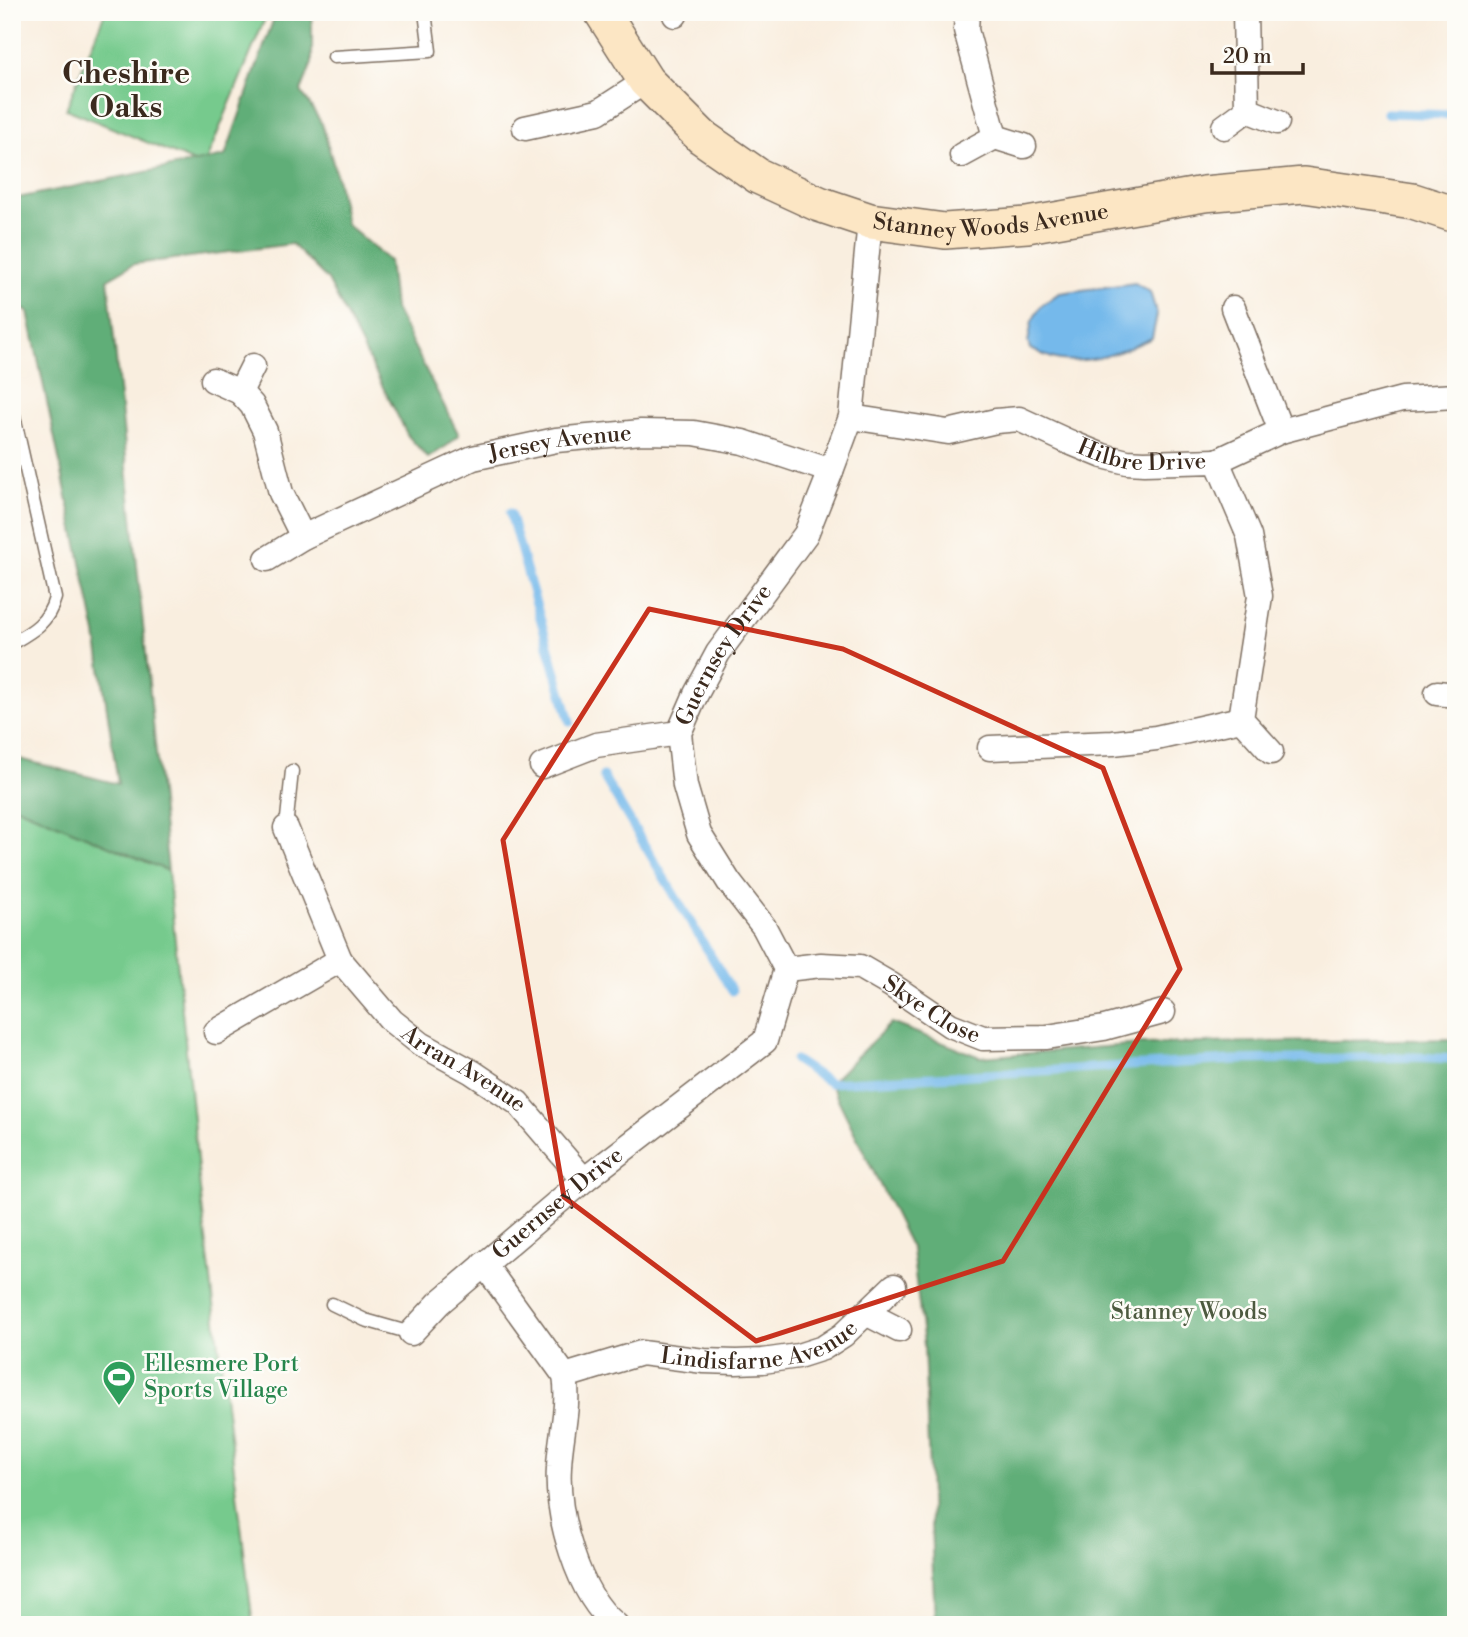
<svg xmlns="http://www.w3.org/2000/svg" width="1468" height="1637" font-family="'Libre Bodoni',serif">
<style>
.green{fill:#76ca8d;stroke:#587a56;stroke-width:2}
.forest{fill:#60ae78;stroke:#4e6c4b;stroke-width:2}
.water{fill:#74b9eb;stroke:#587284;stroke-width:2}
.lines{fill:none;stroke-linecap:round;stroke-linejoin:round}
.stream{stroke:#74b9eb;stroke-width:9}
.lane-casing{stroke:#7e6f62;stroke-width:15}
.street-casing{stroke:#7e6f62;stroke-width:27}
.secondary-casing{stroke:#7e6f62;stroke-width:38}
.lane{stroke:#fff;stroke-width:12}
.street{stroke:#fff;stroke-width:24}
.secondary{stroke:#fce6c4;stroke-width:35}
.marked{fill:none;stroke:#c8321e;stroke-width:5;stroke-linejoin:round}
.labels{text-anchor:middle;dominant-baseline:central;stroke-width:5;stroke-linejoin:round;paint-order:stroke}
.street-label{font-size:23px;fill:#3b2a1e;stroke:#fdfcf7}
.park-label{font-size:23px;fill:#4d5a3f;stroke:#fdfcf7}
.leisure-label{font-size:23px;fill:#27864d;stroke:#fdfcf7;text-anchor:start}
.district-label{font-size:30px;font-weight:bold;fill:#3b2a1e;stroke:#fdfcf7}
</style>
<rect width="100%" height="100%" fill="#fdfcf7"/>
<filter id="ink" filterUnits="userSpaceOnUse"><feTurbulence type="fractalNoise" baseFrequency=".0143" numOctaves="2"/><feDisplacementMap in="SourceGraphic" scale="14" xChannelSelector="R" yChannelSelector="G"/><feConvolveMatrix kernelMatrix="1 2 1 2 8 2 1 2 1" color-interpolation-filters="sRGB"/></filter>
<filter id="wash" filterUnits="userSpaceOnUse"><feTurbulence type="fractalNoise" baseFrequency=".00686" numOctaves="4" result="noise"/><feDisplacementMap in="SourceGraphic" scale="28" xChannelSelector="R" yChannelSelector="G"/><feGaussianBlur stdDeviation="1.57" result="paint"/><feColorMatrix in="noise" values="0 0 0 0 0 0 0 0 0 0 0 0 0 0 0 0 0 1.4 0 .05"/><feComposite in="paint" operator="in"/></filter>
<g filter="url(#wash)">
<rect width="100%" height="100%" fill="#f9eedf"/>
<path class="green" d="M105,12L267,14L204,166L66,109Z
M12,784L168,871L200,1189L253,1625H12Z"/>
<path class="forest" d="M276,12H312V63L301,91L322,124L337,177L346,224L389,261L394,307L459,435L448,445L428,458L408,436L328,280L292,244L134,264L108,279L168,871L12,805V757L118,784L96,634L28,312L12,304V199L225,156Z
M891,1023L980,1057L1141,1044L1456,1039V1625H935L924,1345L912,1250L830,1083Z"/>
<path class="water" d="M1135,283L1150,292L1157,315L1152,338C1124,351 1093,364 1061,360C1051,359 1040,353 1030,349L1028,342L1032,321L1041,306L1059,293Z"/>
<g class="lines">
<path class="stream" d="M1387,113L1456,115
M510,513L570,722
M603,776L732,991
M795,1060L830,1083L1233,1060L1415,1057L1456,1059"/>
</g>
</g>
<g filter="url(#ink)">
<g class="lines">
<defs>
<path id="lane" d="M334,57L430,51L425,12
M12,407L55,598C48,623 33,631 12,643
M286,828L292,771
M332,1304L365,1320L411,1333"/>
<g id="street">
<path d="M674,12L675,15"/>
<path d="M1247,110L1277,122"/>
<path d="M1224,127L1247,110L1245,12"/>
<path d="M525,128L598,112L646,81"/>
<path d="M995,137L1024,146"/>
<path d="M962,155L995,137L966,30L967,12"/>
<path d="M1233,308L1281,431"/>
<path d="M213,380L240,392L252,405L265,431L281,493L303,537"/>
<path d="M240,392L253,366"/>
<path id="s1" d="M851,417L948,432L996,421L1019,419L1069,442L1103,456L1127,462L1144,463L1217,461L1249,536L1260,596L1241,719L1271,752"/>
<path d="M1217,461L1281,431L1402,399L1456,396"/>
<path id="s2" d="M267,559L303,537L473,458L556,440L641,432L694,433L743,442L831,471"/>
<path d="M1437,693L1456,695"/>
<path d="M990,748L1113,743L1156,738L1241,719"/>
<path d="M542,766L596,745L679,733"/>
<path d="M286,828L340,960"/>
<path id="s3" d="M786,969L821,965L860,967L891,985L950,1025L983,1038L1047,1037L1104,1028L1163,1012"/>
<path id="s4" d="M216,1032L340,960L392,1021L421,1044L472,1072L518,1103L584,1180"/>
<path d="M484,1264L565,1376C570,1406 560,1437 559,1467C556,1515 577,1594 616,1625"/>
<path d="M866,1313L899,1330"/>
<path id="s5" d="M411,1333L439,1303L584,1180L765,1041L786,969L764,927L729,882L699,834L685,786L679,733L696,694L718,653L806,534L831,471L851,417L870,221"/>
<path id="s6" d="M565,1376L641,1353L704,1361L736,1362L763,1361L798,1356L823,1348L843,1335L894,1286"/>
</g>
<g id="secondary">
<path id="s7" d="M602,12L646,81L702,137L758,176L819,204L870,221L945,231L1027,225L1204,194L1304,185L1413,201L1456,215"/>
</g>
</defs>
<use href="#lane" class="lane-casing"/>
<use href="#street" class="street-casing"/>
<use href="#secondary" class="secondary-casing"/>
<use href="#lane" class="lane"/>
<use href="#street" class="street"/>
<use href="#secondary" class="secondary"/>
</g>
</g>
<path class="marked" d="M649,609L843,649L1103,768L1180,969L1003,1261L756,1341L564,1197L503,840Z"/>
<defs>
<symbol id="stadium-pin" viewBox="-11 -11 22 30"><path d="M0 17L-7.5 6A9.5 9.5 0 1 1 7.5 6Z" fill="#2e9e5b" stroke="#fdfcf7"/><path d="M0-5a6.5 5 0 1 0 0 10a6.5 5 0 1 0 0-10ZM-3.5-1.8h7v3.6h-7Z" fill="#fff"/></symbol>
</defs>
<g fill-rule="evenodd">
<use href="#stadium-pin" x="100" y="1358" width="38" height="52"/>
</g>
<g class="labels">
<g class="street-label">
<text stroke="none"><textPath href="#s7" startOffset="472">Stanney Woods Avenue</textPath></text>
<text stroke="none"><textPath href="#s2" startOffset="318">Jersey Avenue</textPath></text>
<text stroke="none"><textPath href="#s1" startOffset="301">Hilbre Drive</textPath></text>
<text stroke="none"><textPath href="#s5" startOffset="889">Guernsey Drive</textPath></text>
<text stroke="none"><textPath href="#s3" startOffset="158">Skye Close</textPath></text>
<text stroke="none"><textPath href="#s4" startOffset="310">Arran Avenue</textPath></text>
<text stroke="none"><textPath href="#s5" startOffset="196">Guernsey Drive</textPath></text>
<text stroke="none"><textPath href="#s6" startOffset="201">Lindisfarne Avenue</textPath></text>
</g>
<g class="park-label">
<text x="1189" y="1312">Stanney Woods</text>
</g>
<g class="leisure-label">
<text x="144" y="1364">Ellesmere Port<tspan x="144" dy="26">Sports Village</tspan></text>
</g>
<g class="district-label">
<text x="126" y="74">Cheshire<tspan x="126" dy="34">Oaks</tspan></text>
</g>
</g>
<rect width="1468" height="1637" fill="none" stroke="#fdfcf7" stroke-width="42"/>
<path d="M1212 63v10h91v-10" fill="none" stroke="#3b2a1e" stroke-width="3.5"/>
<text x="1223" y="63" font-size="21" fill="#3b2a1e" stroke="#fdfcf7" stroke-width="5" paint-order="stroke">20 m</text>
</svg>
